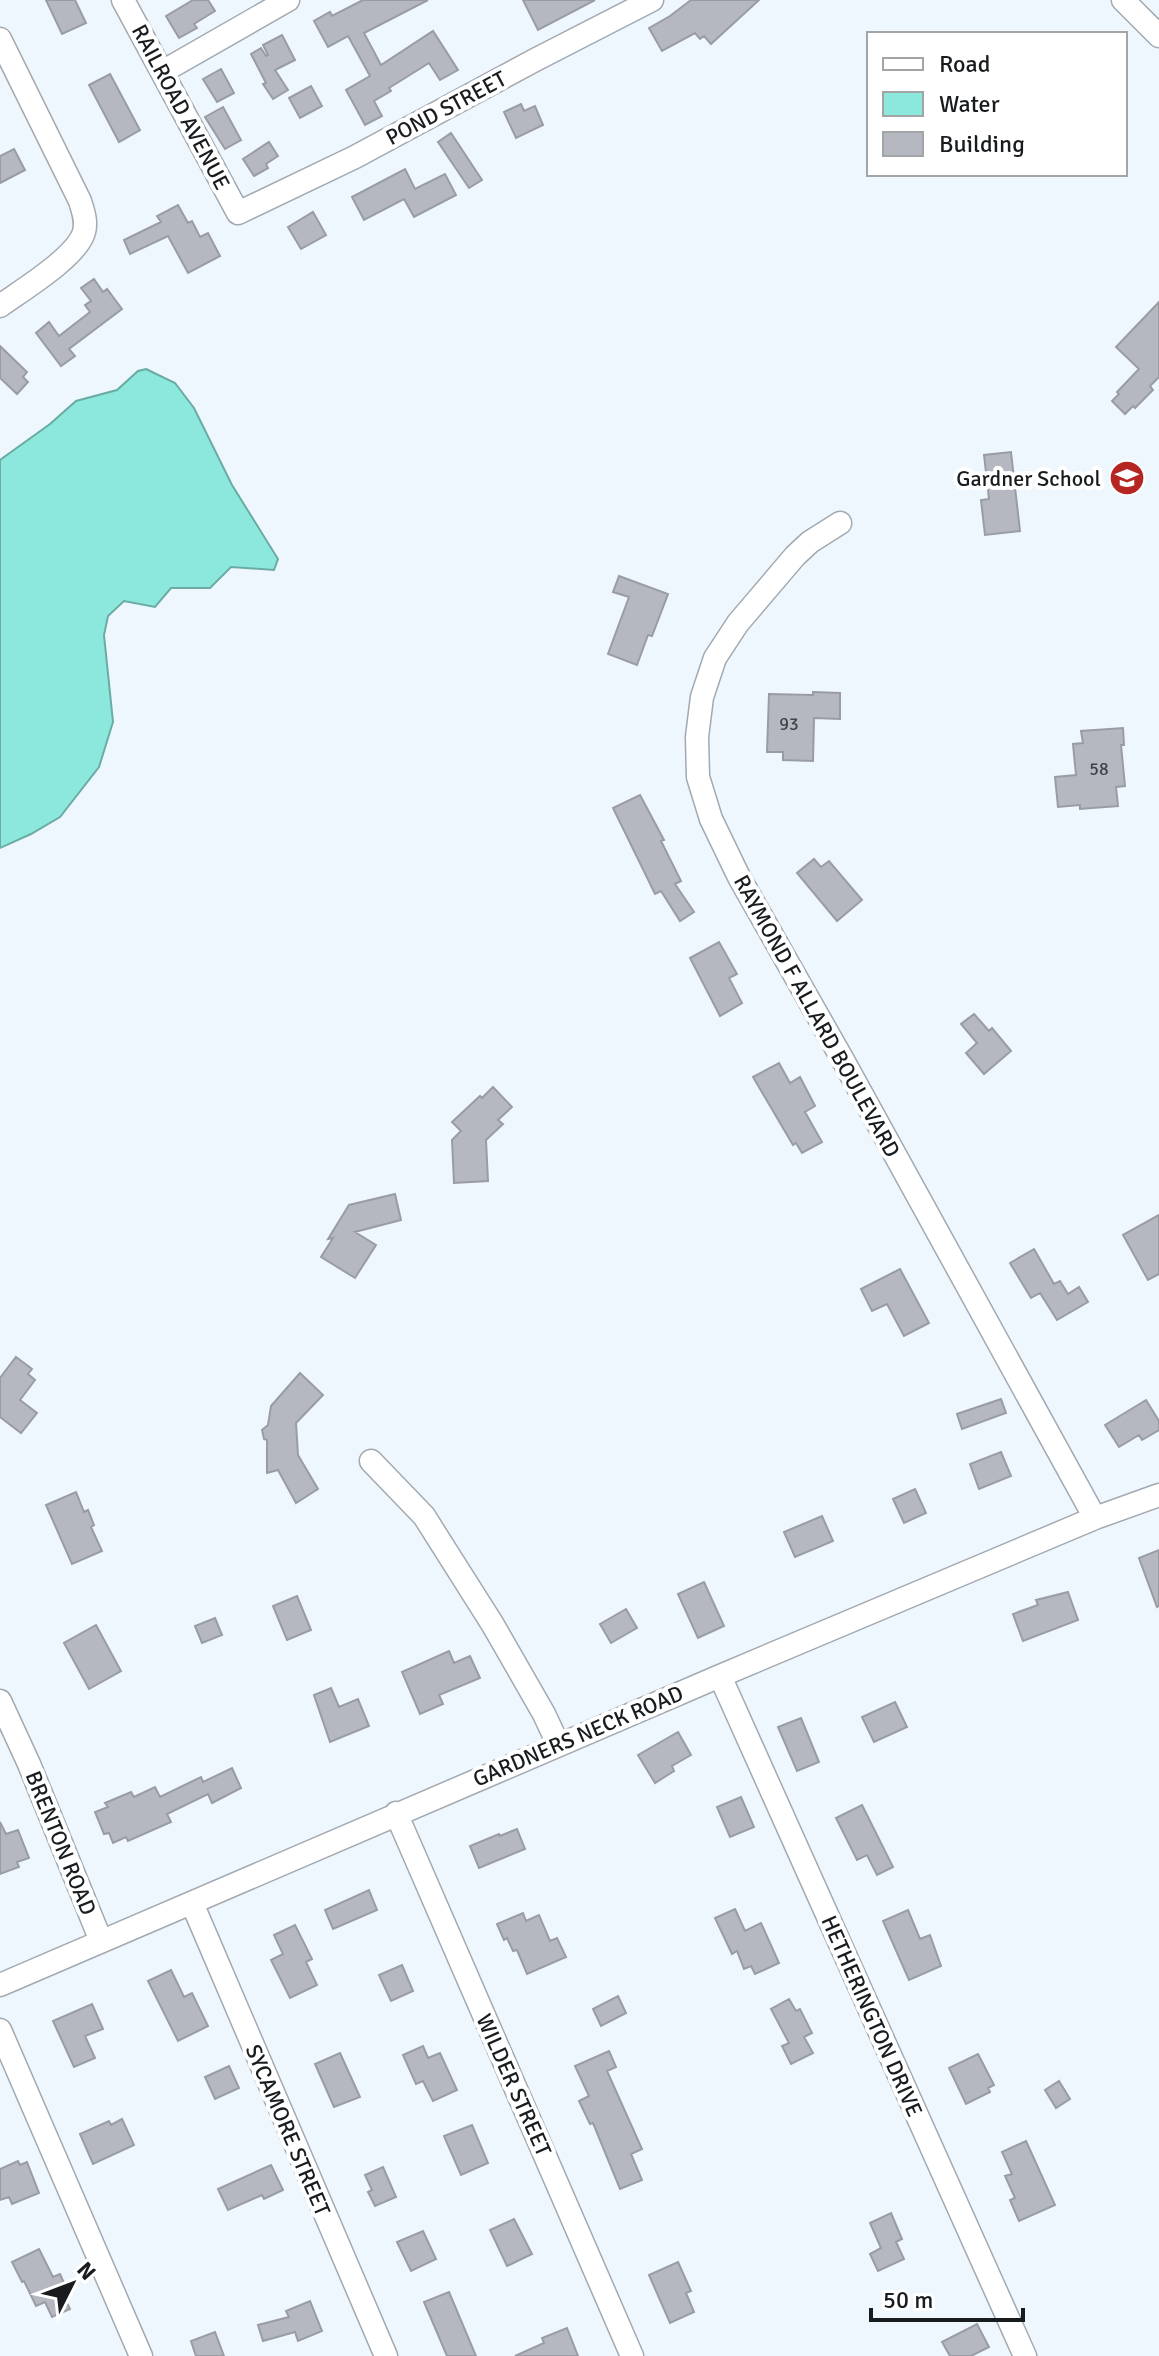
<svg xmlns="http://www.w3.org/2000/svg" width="1159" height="2356" font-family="Signika,sans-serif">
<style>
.water{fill:#8ce8dd;stroke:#6aaba4;stroke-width:2}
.building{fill:#b6b8c1;stroke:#9a9ca4;stroke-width:2}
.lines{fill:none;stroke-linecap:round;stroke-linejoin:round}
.minor-casing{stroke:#a2a9b0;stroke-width:25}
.minor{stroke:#fff;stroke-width:22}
.labels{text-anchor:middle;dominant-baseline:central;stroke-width:8;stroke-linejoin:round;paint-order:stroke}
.number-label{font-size:18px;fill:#404347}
.street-label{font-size:22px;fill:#191c1e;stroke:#fff}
.poi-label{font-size:22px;fill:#191c1e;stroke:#fff;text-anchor:end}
</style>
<rect width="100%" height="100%" fill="#eff7fe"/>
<path class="water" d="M146,369L175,383L194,408L232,485L278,559L274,570L231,567L210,588H171L155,607L124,601L108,616L104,635L113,722L99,767L60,817L31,834L0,848V460L50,424L76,401L117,390L138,371Z"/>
<path class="building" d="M46,0H75L86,23L62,34Z
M193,0H208L215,11L194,24L197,28L179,38L166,16Z
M363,0H428L364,33L381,65L433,31L458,70L440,80L429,63L389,88L391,91L374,101L382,116L365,125L346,90L370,76L348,36L328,47L314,21L330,12L332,16Z
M523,0H595L538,30Z
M691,0H759L711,44L704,36L700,39L695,33L662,51L649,28L670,16Z
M282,35L295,60L275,70L288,90L273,99L263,84L266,83L251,54L261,48L266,56L268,55L263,45Z
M221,69L234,93L217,102L203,79Z
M110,74L140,130L119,142L89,85Z
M311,86L322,106L300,118L289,98Z
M521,104L524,111L535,106L543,125L516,138L504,112Z
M223,107L241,140L225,149L205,117Z
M451,133L482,180L469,188L438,142Z
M269,142L278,156L266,164L268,168L254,176L243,159Z
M14,149L25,170L0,183V156Z
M405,169L415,189L445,174L456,195L414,217L404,199L364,220L352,197Z
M178,205L188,223L192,221L200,237L208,233L220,256L188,273L168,236L130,254L124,240L161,222L157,216Z
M313,212L326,235L301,249L288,227Z
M94,279L103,292L107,289L122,309L69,349L75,356L61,366L36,333L49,322L59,336L90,312L85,305L91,301L81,288Z
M1159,302V377L1150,386L1153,390L1135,408L1133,406L1125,414L1112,401L1119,394L1117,392L1139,369L1116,347Z
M0,346L27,372L23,377L28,382L17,394L0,378Z
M1011,452L1020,531L985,535L981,500L989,499L984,455Z
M619,576L668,594L652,636L648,635L637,665L608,654L629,597L613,592Z
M813,692L840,693V719L814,718L813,761L783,760V752H767L769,694L813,695Z
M1123,728L1124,745H1121L1125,786L1116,787L1118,806L1080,809V805L1058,807L1055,777L1076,775L1073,744L1083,743L1081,731Z
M640,795L664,840L661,841L681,881L675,884L694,912L680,921L661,891L655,894L613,808Z
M814,859L821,867L829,861L862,900L837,921L797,873Z
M719,942L737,974L729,978L742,1003L720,1016L690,958Z
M974,1014L989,1031L992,1028L1011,1051L984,1074L966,1053L977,1043L961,1024Z
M779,1063L790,1083L800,1077L815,1106L805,1112L822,1142L802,1153L796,1143L793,1145L753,1077Z
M493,1087L512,1107L498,1120L503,1124L486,1140L488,1181L454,1183L452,1140L461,1131L452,1122L480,1096L482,1098Z
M395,1194L401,1220L355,1232L376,1245L355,1278L321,1257L333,1238L328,1239L349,1205Z
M1159,1215V1274L1148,1280L1123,1235Z
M1034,1249L1054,1284L1060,1281L1068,1294L1079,1287L1088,1302L1057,1320L1040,1293L1031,1298L1010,1263Z
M900,1269L929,1323L904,1336L887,1304L872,1311L861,1289Z
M16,1357L32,1369L28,1374L35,1380L20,1400L37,1413L21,1433L0,1417V1378Z
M300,1373L323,1395L296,1423L298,1455L318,1489L296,1503L278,1470L267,1473V1440L264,1439L262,1430L268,1425L271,1406Z
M1001,1399L1006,1413L962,1429L957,1414Z
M1146,1400L1159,1421V1430L1142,1440L1139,1435L1119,1447L1105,1425Z
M1001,1452L1011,1476L979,1489L970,1464Z
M915,1489L926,1513L904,1523L893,1499Z
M76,1492L84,1512L88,1510L94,1525L91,1527L102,1551L72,1564L46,1505Z
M822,1516L833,1541L795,1557L784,1532Z
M1159,1550V1606L1157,1607L1139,1558Z
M704,1582L724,1626L698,1638L678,1594Z
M1068,1592L1078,1620L1023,1641L1013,1614L1038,1605L1036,1600Z
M297,1596L311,1630L287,1640L273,1606Z
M626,1609L637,1628L611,1643L600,1624Z
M215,1618L222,1635L202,1643L195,1626Z
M96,1625L121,1671L89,1689L64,1643Z
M449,1651L454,1663L470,1656L480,1678L439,1695L443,1704L420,1714L402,1672Z
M331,1688L339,1707L358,1699L369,1726L330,1742L314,1695Z
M895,1702L907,1727L874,1742L862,1717Z
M801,1718L819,1762L797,1771L778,1727Z
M678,1732L691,1755L672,1766L674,1771L655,1783L638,1755Z
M232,1768L241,1788L212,1803L208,1794L167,1814L171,1822L128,1841L126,1837L113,1843L109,1833L104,1834L95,1812L108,1807L105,1803L131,1792L134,1797L155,1787L160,1797L201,1777L203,1782Z
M741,1797L754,1827L730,1837L717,1807Z
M862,1805L893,1867L877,1875L867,1855L857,1860L836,1818Z
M0,1822L6,1834L18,1830L29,1858L17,1862L19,1867L0,1874Z
M517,1829L525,1849L479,1868L470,1846L499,1834L500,1836Z
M369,1890L377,1910L333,1929L325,1910Z
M735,1909L745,1931L761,1923L779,1963L755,1974L751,1966L744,1969L737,1951L732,1954L715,1918Z
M908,1910L920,1939L930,1935L941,1966L909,1980L883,1921Z
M523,1913L526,1921L539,1915L550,1941L557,1938L566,1957L527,1974L517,1950L513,1951L507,1938L504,1940L497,1924Z
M295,1925L312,1959L306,1962L317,1985L290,1998L271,1960L283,1954L274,1935Z
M402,1965L413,1991L391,2001L379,1975Z
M171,1970L184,1997L192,1993L208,2026L178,2041L148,1981Z
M618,1996L626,2013L601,2026L593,2009Z
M789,1999L796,2011L800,2009L812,2033L804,2037L813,2053L791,2064L782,2046L789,2043L771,2009Z
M92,2004L103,2029L85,2036L95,2058L74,2067L53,2021Z
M423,2046L428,2058L440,2053L457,2090L433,2101L423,2081L416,2084L403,2055Z
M609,2051L616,2067L607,2071L642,2149L631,2154L642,2180L620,2189L593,2123L590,2124L579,2101L589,2096L575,2066Z
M340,2053L360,2097L334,2107L315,2064Z
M978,2054L994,2085L988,2088L990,2092L966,2104L949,2068Z
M229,2066L239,2088L215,2099L205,2077Z
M1059,2081L1070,2099L1056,2108L1045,2090Z
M122,2119L134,2145L93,2164L80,2134L109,2121L111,2125Z
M472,2125L488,2163L461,2175L444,2136Z
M1026,2141L1055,2205L1019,2221L1010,2200L1015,2198L1005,2176L1012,2174L1002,2152Z
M18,2161L20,2165L27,2162L39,2193L12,2204L9,2197L0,2200V2169Z
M271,2165L283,2190L264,2199L262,2195L228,2210L218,2189Z
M383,2167L396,2197L375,2206L368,2192L372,2190L365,2175Z
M891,2213L902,2239L896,2242L904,2259L878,2271L870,2254L881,2248L870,2223Z
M514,2219L532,2254L507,2266L490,2230Z
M423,2231L436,2259L411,2271L397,2242Z
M39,2249L53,2277L60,2274L69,2294L64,2297L70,2309L52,2317L45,2302L36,2306L24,2281L22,2282L12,2262Z
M678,2262L691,2291L686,2293L694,2312L670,2323L649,2275Z
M449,2292L476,2356H447L424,2302Z
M310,2301L322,2331L298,2341L295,2332L263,2341L258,2325L289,2317L286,2311Z
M977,2324L989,2347L971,2356H950L942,2342Z
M567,2328L578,2356H515L544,2343L542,2338Z
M215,2332L224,2356H196L191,2341Z"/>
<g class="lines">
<defs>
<path id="minor" d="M123,0L238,213L355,157L535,60L652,0
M1123,0L1159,36
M0,39L80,201C83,211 87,221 84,232C77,257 22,290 0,306
M162,72L288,0
M840,523L810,542L795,556L738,623L715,658L702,697L697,737L698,777L711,819L739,877L844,1062L1095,1518
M371,1461L424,1516L493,1625L544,1714L558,1744
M720,1676L1025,2356
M0,1701L29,1764L101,1941
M396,1813L632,2356
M192,1903L386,2356
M0,1985L720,1676L1095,1518L1159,1495
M0,2030L141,2356"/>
</defs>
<use href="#minor" class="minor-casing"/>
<use href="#minor" class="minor"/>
</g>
<defs>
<symbol id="school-disc" viewBox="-11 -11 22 22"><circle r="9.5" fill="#b52622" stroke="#fff"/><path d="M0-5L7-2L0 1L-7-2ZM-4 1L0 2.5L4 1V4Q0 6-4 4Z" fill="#fff"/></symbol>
</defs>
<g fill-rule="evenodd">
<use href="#school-disc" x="1107" y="458" width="40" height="40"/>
</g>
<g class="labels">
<g class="number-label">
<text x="789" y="724">93</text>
<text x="1099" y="769">58</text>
</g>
<g class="street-label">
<text transform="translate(181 107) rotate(62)">RAILROAD AVENUE</text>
<text transform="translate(446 108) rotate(-28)">POND STREET</text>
<text transform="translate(817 1016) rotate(61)">RAYMOND F ALLARD BOULEVARD</text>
<text transform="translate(578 1736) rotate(-23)">GARDNERS NECK ROAD</text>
<text transform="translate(61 1843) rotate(68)">BRENTON ROAD</text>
<text transform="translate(872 2016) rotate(66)">HETHERINGTON DRIVE</text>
<text transform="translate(514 2085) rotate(66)">WILDER STREET</text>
<text transform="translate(288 2130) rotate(67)">SYCAMORE STREET</text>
</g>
<g class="poi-label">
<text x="1101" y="478">Gardner School</text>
</g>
</g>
<rect x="867" y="32" width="260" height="144" fill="#ffffff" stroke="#a3a4a5" stroke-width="2"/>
<rect x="883" y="58" width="40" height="12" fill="#ffffff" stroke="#a3a4a5" stroke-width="2"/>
<text x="939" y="72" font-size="24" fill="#191c1e">Road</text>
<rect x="883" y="92" width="40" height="24" fill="#8ce8dd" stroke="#a3a4a5" stroke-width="2"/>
<text x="939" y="112" font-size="24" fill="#191c1e">Water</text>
<rect x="883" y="132" width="40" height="24" fill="#b6b8c1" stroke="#a3a4a5" stroke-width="2"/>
<text x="939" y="152" font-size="24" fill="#191c1e">Building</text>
<g transform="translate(72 2284) rotate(48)" stroke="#ffffff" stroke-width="6" paint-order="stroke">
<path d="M0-6L14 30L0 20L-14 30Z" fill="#191c1e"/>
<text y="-12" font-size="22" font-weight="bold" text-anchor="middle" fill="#191c1e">N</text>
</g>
<path d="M871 2308v12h152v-12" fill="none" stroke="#191c1e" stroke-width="4"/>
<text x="883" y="2308" font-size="24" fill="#191c1e" stroke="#ffffff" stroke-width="6" paint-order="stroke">50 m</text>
</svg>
